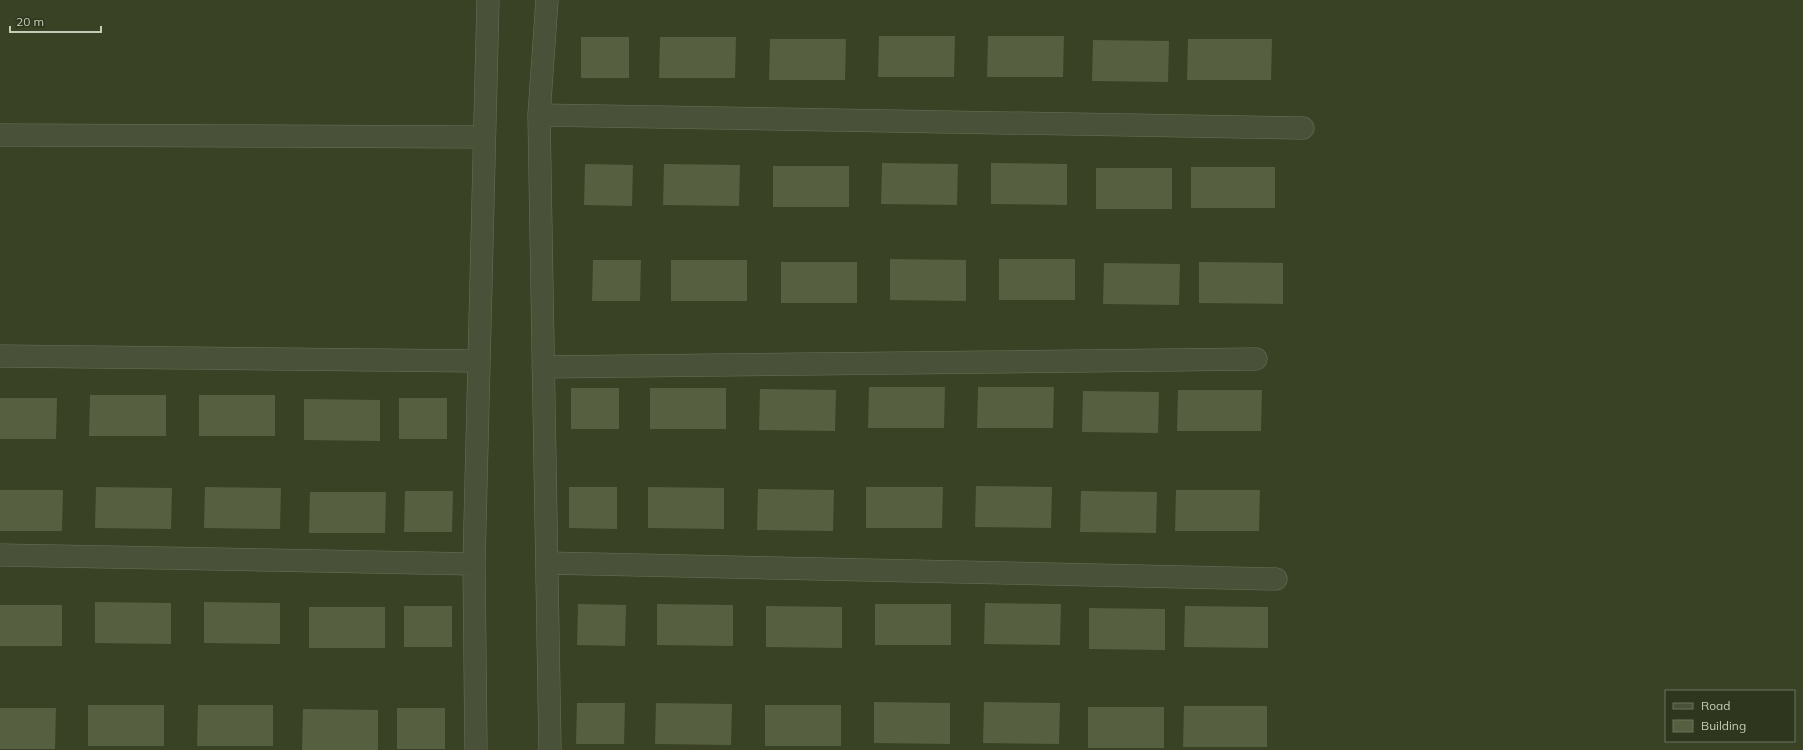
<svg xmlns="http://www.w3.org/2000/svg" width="1803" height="750" font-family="Mulish,sans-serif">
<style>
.building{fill:#565f3f}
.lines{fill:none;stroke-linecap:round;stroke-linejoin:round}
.street-casing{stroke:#6a715a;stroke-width:23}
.street{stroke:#4a5139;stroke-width:22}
</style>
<rect width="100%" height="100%" fill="#3a4225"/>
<path class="building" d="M879,36H955L954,77H878Z
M988,36H1064L1063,77H987Z
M581,37H629V78H581Z
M660,37H736L735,78H659Z
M770,39H846L845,80H769Z
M1188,39H1272L1271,80H1187Z
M1093,40L1169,41L1168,82L1092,81Z
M882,163L958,164L957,205L881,204Z
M991,163L1067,164V205L991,204Z
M585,164L633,165L632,206L584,205Z
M664,164L740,165L739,206L663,205Z
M773,166H849V207H773Z
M1191,167H1275V208H1191Z
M1096,168H1172V209H1096Z
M890,259L966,260V301L890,300Z
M999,259H1075V300H999Z
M593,260H641L640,301H592Z
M671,260H747V301H671Z
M781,262H857V303H781Z
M1199,262L1283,263V304L1199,303Z
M1104,263L1180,264L1179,305L1103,304Z
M869,387H945L944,428H868Z
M978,387H1054L1053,428H977Z
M571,388H619V429H571Z
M650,388H726V429H650Z
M760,389L836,390L835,431L759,430Z
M1178,390H1262L1261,431H1177Z
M1083,391L1159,392L1158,433L1082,432Z
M90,395H166V436H89Z
M199,395H275V436H199Z
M0,398H57L56,439H0Z
M399,398H447V439H399Z
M304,399L380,400V441L304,440Z
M976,486L1052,487L1051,528L975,527Z
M96,487L172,488L171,529L95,528Z
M205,487L281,488L280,529L204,528Z
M569,487H617V529L569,528Z
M648,487L724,488V529L648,528Z
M866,487H943L942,528H866Z
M758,489L834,490L833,531L757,530Z
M0,490H63L62,531H0Z
M1176,490H1260L1259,531H1175Z
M405,491H453L452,532H404Z
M1081,491L1157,492L1156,533L1080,532Z
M310,492H386L385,533H309Z
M95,602L171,603V644L95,643Z
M204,602L280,603V644L204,643Z
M985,603L1061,604L1060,645L984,644Z
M578,604L626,605L625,646L577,645Z
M657,604L733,605V646L657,645Z
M875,604H951V645H875Z
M0,605H62V646H0Z
M404,606H452V647H404Z
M766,606L842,607V648L766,647Z
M1185,606L1268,607V648L1184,647Z
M309,607H385V648H309Z
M1089,608L1165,609V650L1089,649Z
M874,702L950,703V744L874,743Z
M984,702L1060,703L1059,744L983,743Z
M577,703H625L624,744H576Z
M656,703L732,704L731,745L655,744Z
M88,705H164V746H88Z
M198,705H273V746H197Z
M765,705H841V746H765Z
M1184,706H1267V747H1183Z
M1088,707H1164V748H1088Z
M0,708H56L55,749H0Z
M397,708H445V749H397Z
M303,709L378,710V750H302Z"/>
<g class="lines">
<defs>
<path id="street" d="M547,0L539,115L550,750
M539,115L1303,128
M0,135L484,137
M0,356L478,361
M543,367L1256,359
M0,555L474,564
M547,563L1276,579
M476,750L474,564L488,0"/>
</defs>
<use href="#street" class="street-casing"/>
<use href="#street" class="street"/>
</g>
<rect x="1665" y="690" width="130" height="52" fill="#2f361e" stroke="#6b725b"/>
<rect x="1673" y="703" width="20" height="6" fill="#4a5139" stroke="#6b725b"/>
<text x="1701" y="710" font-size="12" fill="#c5cbb6">Road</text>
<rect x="1673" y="720" width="20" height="12" fill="#565f3f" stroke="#6b725b"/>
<text x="1701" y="730" font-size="12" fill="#c5cbb6">Building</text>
<path d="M10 26v6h91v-6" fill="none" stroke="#c5cbb6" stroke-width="2"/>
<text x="16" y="26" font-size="12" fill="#c5cbb6" stroke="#2f361e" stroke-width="3" paint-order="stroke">20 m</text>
</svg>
